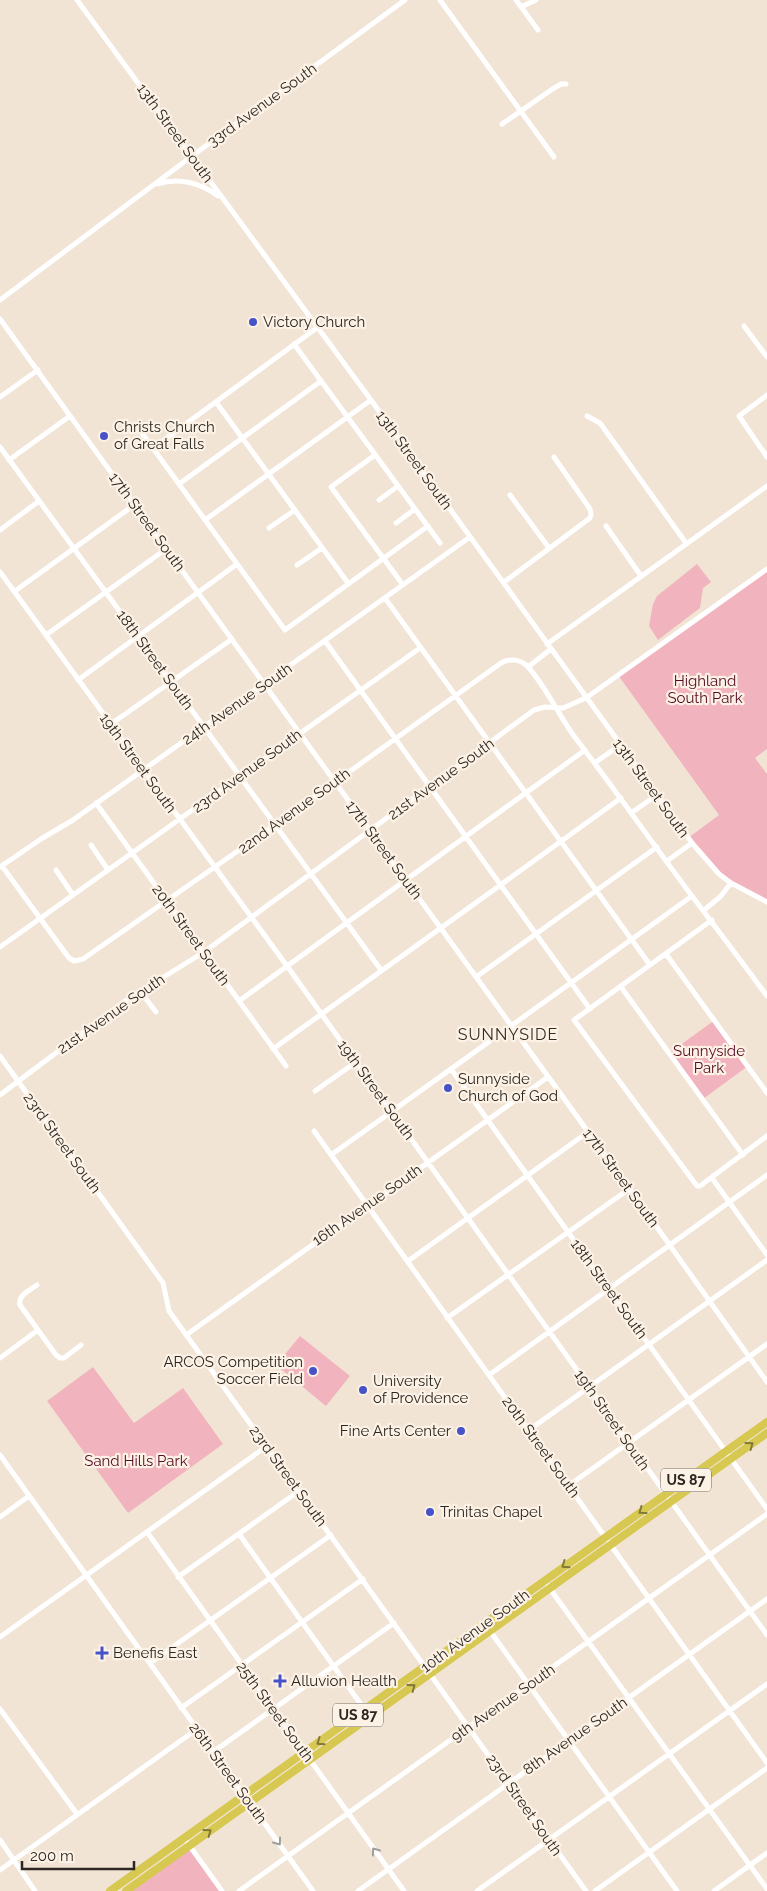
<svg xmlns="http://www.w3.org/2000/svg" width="767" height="1891" font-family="Raleway,sans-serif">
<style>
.green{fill:#f1b4be}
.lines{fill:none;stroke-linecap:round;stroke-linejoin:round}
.minor{stroke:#fff;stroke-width:5}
.highway{stroke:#d7c851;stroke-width:8}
.oneway{stroke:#827839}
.oneway2{stroke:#a09e9b}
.poi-dot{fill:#4652c7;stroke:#fdf2e6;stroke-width:2}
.labels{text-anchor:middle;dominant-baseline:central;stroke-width:4.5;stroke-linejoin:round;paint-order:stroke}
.shield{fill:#fdf2e6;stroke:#6b645c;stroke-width:1}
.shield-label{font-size:14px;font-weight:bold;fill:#2c2721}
.street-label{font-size:15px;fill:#2c2721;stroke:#fdf2e6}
.poi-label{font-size:15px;fill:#2c2721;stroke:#fdf2e6;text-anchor:start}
.park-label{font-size:15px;fill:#560b24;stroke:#fdf2e6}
.neighbourhood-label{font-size:16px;letter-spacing:1px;fill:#362b1f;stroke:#fdf2e6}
</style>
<rect width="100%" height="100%" fill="#f2e4d5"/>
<path class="green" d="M697,564L711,582L703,588L700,608L658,640L649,626L653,604L657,596Z
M767,570V749L755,758L767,774V902L719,874L688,838L719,815L618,675Z
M715,1020L748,1066L703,1099L669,1053Z
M300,1336L350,1376L326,1406L276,1365Z
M93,1367L134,1423L183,1388L223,1444L128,1513L47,1401Z
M190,1845L222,1891H126Z"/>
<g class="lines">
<path class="minor" d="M77,0L371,400L692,843L719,874L731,883L767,902
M440,0L554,157
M516,0L538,30
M521,7L536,0
M502,124L554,88L561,84H566
M158,184C178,177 201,183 218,196
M0,300L192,156L405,0
M0,319L649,1216L767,1382
M744,326L767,357
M294,344L440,543
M767,395L739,416L767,457
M0,397L38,370
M216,402L348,583
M587,416L600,423L686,543
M139,429L285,630L428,526
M0,447L381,970
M153,448L318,327
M375,455L331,487L403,585
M9,460L70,416
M179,484L321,381
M510,495L549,548
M379,500L398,486
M205,520L371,400
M396,523L415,509
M606,526L641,576
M269,528L295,510
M0,530L39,501
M297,565L322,548
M0,572L287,966L767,1635
M504,582L590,518L591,514L590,509L554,457
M15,591L134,505
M385,598L650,965
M46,635L166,549
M325,641L590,1009
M547,644L767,486
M528,667L551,649
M78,680L237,564
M111,724L232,639
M596,762L620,745
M96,803L286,1066
M631,813L657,795
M91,845L108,870
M667,861L692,843
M2,866L69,958L74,961L83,959L275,825L501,663C510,658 521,659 528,667C548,689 559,717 577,740C616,791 653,844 692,896C717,929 742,962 767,996
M0,867L41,839L73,820L470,537
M56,870L73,895
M704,910L720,897L731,883
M712,920L574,1020L697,1186H700L767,1136
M0,947L420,648
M666,954L767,1093
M476,977L657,847
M621,987L743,1155
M140,991L156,1012
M239,1001L585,750
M273,1049L621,798
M0,1056L163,1283L169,1311L586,1891
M451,1069L767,1509
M315,1091L356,1062
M0,1095L125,1001L204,952L534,710L545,707L563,708L586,698L767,569
M314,1131L767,1763
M331,1155L692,896
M712,1178L767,1255
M408,1261L588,1132
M37,1285C29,1291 18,1295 20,1305L56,1355L60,1358H64L81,1345
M447,1318L629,1189
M186,1335L548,1077
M0,1358L38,1330
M489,1375L767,1175
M529,1430L767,1260
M0,1455L142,1653
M568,1486L767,1344
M0,1517L29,1496
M147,1532L404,1891
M239,1534L370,1717
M178,1577L299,1491
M548,1586L767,1889
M485,1624L677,1891
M0,1637L267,1446
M144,1655L313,1891
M150,1663L331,1535
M181,1708L363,1579
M0,1709L77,1814
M213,1752L394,1623
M184,1838L222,1891
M0,1840L35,1891
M0,1870L197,1729
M239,1891L767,1514
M358,1891L767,1599
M477,1891L767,1684
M595,1891L767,1768
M714,1891L767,1853"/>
<path class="highway" d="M110,1891L767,1422
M126,1891L767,1433"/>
</g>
<defs><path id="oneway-chevron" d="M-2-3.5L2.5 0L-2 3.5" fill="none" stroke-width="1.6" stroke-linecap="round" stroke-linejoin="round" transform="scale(1.25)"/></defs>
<g class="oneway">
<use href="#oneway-chevron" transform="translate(750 1445) rotate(-36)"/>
<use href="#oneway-chevron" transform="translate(642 1511) rotate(144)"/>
<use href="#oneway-chevron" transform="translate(565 1565) rotate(145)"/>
<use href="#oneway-chevron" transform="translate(412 1687) rotate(-36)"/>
<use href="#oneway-chevron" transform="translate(320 1742) rotate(145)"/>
<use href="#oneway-chevron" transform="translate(208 1832) rotate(-36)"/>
</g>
<g class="oneway2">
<use href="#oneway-chevron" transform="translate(278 1842) rotate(54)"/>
<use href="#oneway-chevron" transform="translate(375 1851) rotate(-126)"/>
</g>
<g class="poi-dot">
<circle cx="253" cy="322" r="5"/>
<circle cx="104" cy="436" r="5"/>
<circle cx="448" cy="1088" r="5"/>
<circle cx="313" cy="1371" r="5"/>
<circle cx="363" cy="1390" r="5"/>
<circle cx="461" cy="1431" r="5"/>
<circle cx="430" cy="1512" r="5"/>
<path d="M99.5 1645.5h5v5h5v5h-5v5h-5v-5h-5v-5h5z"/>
<path d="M277.5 1673.5h5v5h5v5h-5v5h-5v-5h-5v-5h5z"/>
</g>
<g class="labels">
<g class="shield">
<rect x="661" y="1468.5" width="50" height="23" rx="4"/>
<rect x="333" y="1703.5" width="50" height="23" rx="4"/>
</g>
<g class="shield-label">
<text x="686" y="1480">US 87</text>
<text x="358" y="1715">US 87</text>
</g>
<g class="street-label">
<text transform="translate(262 105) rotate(-36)">33rd Avenue South</text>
<text transform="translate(175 133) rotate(54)">13th Street South</text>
<text transform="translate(414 460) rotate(54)">13th Street South</text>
<text transform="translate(147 522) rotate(54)">17th Street South</text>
<text transform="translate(155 660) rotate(54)">18th Street South</text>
<text transform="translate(237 704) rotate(-35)">24th Avenue South</text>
<text transform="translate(138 763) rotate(54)">19th Street South</text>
<text transform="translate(247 771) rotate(-36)">23rd Avenue South</text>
<text transform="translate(441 779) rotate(-36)">21st Avenue South</text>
<text transform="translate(651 788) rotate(54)">13th Street South</text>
<text transform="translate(294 811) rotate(-36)">22nd Avenue South</text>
<text transform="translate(384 850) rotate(54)">17th Street South</text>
<text transform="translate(191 935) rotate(54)">20th Street South</text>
<text transform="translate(111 1014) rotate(-35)">21st Avenue South</text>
<text transform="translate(376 1090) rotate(54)">19th Street South</text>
<text transform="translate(62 1143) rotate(54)">23rd Street South</text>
<text transform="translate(621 1178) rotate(54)">17th Street South</text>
<text transform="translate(367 1205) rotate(-35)">16th Avenue South</text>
<text transform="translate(609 1289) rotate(54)">18th Street South</text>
<text transform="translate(612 1420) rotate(55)">19th Street South</text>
<text transform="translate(541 1447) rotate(54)">20th Street South</text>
<text transform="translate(288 1476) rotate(54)">23rd Street South</text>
<text transform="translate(475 1631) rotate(-36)">10th Avenue South</text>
<text transform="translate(503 1703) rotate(-35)">9th Avenue South</text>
<text transform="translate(275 1712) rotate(54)">25th Street South</text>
<text transform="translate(575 1736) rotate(-35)">8th Avenue South</text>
<text transform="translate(228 1773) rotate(54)">26th Street South</text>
<text transform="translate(524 1805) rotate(55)">23rd Street South</text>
</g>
<g class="poi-label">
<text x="263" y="322">Victory Church</text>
<text x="114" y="427">Christs Church<tspan x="114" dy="17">of Great Falls</tspan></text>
<text x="458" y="1079">Sunnyside<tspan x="458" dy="17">Church of God</tspan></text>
<text x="303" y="1362" text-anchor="end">ARCOS Competition<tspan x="303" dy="17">Soccer Field</tspan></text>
<text x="373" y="1381">University<tspan x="373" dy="17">of Providence</tspan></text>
<text x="451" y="1431" text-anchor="end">Fine Arts Center</text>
<text x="440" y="1512">Trinitas Chapel</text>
<text x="113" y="1653">Benefis East</text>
<text x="291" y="1681">Alluvion Health</text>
</g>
<g class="park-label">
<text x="705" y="681">Highland<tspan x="705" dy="17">South Park</tspan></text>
<text x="709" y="1051">Sunnyside<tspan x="709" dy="17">Park</tspan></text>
<text x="136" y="1461">Sand Hills Park</text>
</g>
<g class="neighbourhood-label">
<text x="508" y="1034">SUNNYSIDE</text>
</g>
</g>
<path d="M22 1861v8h112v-8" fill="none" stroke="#2c2721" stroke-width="2.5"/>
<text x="30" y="1861" font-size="15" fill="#2c2721" stroke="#fdf2e6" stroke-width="4" paint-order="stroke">200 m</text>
</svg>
